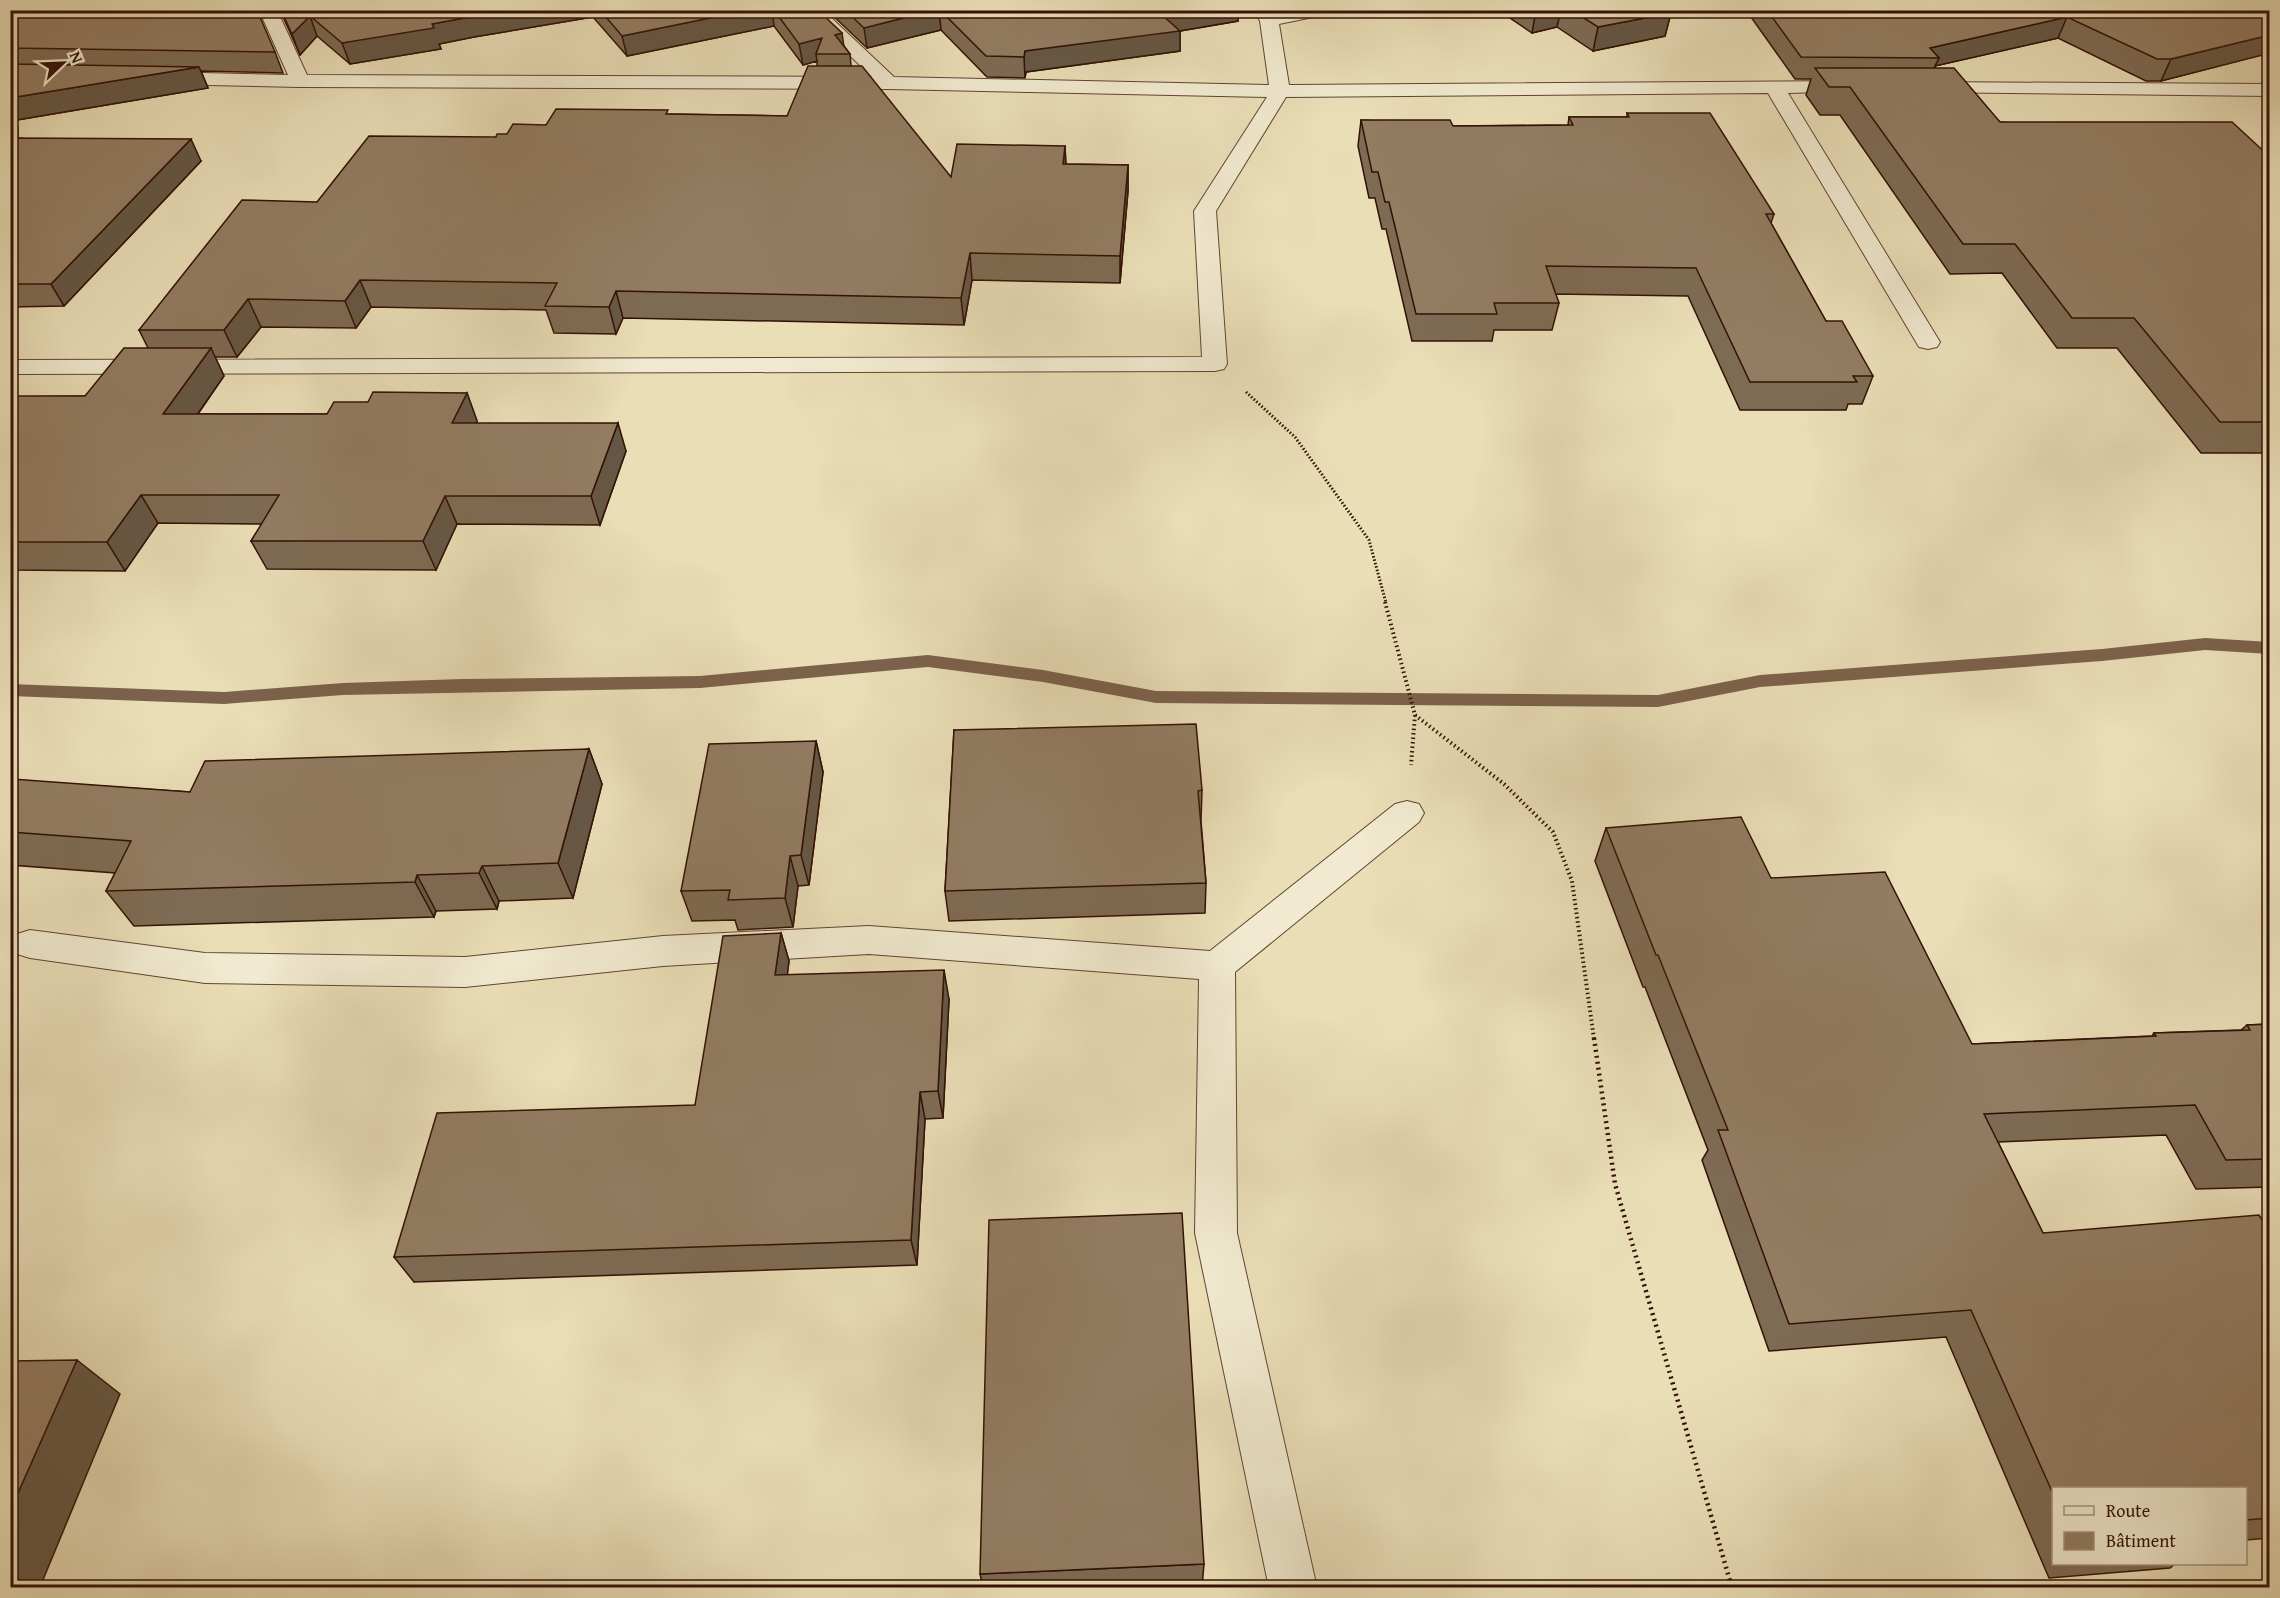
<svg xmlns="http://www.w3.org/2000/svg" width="2280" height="1598" font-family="'Gentium Book Plus',serif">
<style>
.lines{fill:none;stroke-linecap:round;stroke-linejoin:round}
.stream{fill:#7c624b;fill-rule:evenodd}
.minor-casing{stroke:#614432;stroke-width:2}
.path-far2{stroke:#331105;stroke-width:3;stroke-dasharray:1.5 2;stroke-linecap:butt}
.path-far1{stroke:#331105;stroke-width:4;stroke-dasharray:1.5 3;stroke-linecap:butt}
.path{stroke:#331105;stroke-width:4.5;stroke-dasharray:2 4;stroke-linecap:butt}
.minor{fill:#f1ead0;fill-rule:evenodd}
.wall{fill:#7e6b54;stroke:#331105;stroke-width:1.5}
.shaded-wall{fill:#665745;stroke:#331105;stroke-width:1.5}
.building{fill:#927c62;stroke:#331105;stroke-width:1.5}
</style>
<rect width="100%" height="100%" fill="#eadeb7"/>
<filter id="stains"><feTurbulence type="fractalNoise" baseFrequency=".00333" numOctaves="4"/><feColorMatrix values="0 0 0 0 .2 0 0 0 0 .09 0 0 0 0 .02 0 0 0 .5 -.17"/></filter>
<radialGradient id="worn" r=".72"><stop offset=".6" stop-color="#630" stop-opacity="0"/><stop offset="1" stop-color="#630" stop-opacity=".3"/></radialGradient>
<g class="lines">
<path class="stream" d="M2205,638L2270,642V654L2205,650L2102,661L1760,687L1658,707L1156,703L1043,682L928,667L700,688L343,695L224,704L10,696V684L224,692L343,683L462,679L700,676L928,655L1043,670L1156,691L1658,695L1760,675L2102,649Z"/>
<defs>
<path id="minor" d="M259,10H277L307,75L872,77L803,10H823L894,77L1269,85L1260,21L1253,10H1271L1274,15L1294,10H1331L1328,14L1279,24L1289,85L1854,81L1861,83L1864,87L1861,91L1788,93L1940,342L1937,347L1928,349L1919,347L1768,93L1286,97L1216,211L1227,364L1224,369L1215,371L10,374V360L1202,357L1194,211L1267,97L889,89L300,87L159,84L152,82L149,78L152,74L159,72L288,75Z
M1926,82L2270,84V96L1919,92L1916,88L1919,84Z
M1407,801L1419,804L1424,813L1419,822L1235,972L1237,1233L1317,1588H1269L1195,1233L1199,979L869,954L663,966L465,987L205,983L30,958L17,954L12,944L17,934L30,930L205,953L465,957L663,936L869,926L1210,951L1395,804Z"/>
</defs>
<use href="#minor" class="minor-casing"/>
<path class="path-far2" d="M1246,392L1295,437L1369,540L1386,603"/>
<path class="path-far1" d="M1385,602L1415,715L1411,765
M1415,715L1504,784L1553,832L1572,881L1594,1039"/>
<path class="path" d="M1594,1038L1615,1184L1732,1588"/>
<use href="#minor" class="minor"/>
</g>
<path class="wall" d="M10,10L275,52L283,73L201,71L208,88L17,120L18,138L201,161L64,306L10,307Z
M280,10H818L850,54L851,66L951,177L1065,146L1066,164L1128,165V191L1120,283L972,280L964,325L623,318L616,334L554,333L546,310L371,307L356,328L261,327L237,357H215L224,376L198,414H327L368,402L467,393L477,421L476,423L626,451L600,525L457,524L436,570L267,569L251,541L262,524L158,523L125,571L10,570V397L85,396L148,348L139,330L317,202L496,137L546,125L669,114L787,116L817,66V61L803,65L774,26L627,56L593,17L474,37L439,44L441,49L350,64L317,36L300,55Z
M827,10H1238V21L1180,31V51L1026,72L1025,78L987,77L941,30L867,48Z
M1498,10H1669L1671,13L1665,36L1593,51L1557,27L1532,33Z
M1746,10H2270V53L2161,81H2146L2058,38L1935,66V68L2000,122L2270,157V453H2201L2117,348H2057L2002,273L1950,274L1840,115H1820L1806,95L1811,79H1795Z
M1627,113L1774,214L1771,223L1826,321L1873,376L1862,404H1848L1846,410H1740L1688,296L1555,294L1559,303L1552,330H1494L1492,341H1412L1386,229H1382L1375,198H1369L1358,146L1361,120L1453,126L1568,125L1569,117H1627Z
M954,730L1202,790L1201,821L1206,883L1205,913L949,921L945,891Z
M816,741L823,772L809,885L798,886L793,927L738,930L735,920L692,921L681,891Z
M589,749L602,784L573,898L499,901L497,909L436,911L434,917L134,926L106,891L115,873L10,865V780L190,792Z
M1606,828L1771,878L1972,1044L2152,1036L2154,1033L2241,1030L2247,1025L2270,1024V1187L2196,1189L2166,1135L1998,1142L2043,1233L2270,1232V1538L2246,1540V1488H2054V1563H2176L2170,1568L2049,1578L1946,1337L1769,1351L1702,1160L1708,1150L1645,987H1643L1595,861Z
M781,933L789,961L787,975L949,999L943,1118L925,1119L917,1265L414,1282L394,1257L695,1105Z
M1204,1564L1202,1587H983L980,1574Z"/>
<path class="shaded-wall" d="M507,10H592L593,17L474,37L439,44L441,49L350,64L342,43L432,24Z
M749,10H772L774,26L627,56L622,36Z
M935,10H939L941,30L867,48L864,28Z
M1185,10H1238V21L1180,31V51L1026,72L1025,78L1024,57L1025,51L1162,15Z
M1536,10H1561L1557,27L1532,33Z
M1671,13L1665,36L1593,51L1598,27Z
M310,16L317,36L300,55L292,34Z
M2067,17L2058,38L1935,66L1939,58L1930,48Z
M842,33L845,54L835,35Z
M2270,35V53L2161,81L2171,59Z
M822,38L816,54L817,61L803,65L799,44Z
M199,67L208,88L17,120L20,160L10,143V98Z
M191,139L201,161L64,306L51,284Z
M1065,146L1066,172L1063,164Z
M1128,165V191L1120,283V256Z
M970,253L972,280L964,325L961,298Z
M360,280L371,307L356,328L345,301Z
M616,291L623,318L616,334L609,307Z
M248,299L261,327L237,357L224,330Z
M211,348L224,376L178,442L163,414Z
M467,393L477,421L463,451L452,423Z
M618,423L626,451L600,525L591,496Z
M141,495L158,523L125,571L107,542Z
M445,496L457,524L436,570L423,541Z
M816,741L823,772L809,885L801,855Z
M589,749L602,784L573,898L558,863Z
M790,856L798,886L793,927L785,898Z
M482,866L499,901L497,909L479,873Z
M417,875L436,911L434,917L415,882Z
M781,933L789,961L784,1003L775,975Z
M944,970L949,999L943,1118L938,1091Z
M920,1092L925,1119L917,1265L911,1240Z
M77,1360L120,1394L40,1587H10V1511Z"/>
<path class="building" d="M10,10H257L275,52L10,48Z
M281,10H507L432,24L434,28L342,43L310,16L292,34Z
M600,10H749L622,36Z
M774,10H818L842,33L835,35L850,54H816L822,38L799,44Z
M845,10H935L864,28Z
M940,10H1185L1162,15L1180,31L1025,51L1024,57L986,56Z
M1571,10H1669L1671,13L1598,27Z
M1767,10H2270V35L2171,59H2157L2067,17L1930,48L1939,58L1801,57Z
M10,64L199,67L10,98Z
M808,66H862L951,177L957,144L1065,146L1063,164L1128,165L1120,256L970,253L961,298L616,291L609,307L545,306L557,283L360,280L345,301L248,299L224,330H139L242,200L317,202L369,136L496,137L497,134H507L513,124L546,125L556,109L668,110L666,114L787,116Z
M1815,68H1954L2000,122H2232L2270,157V422H2220L2134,318H2072L2015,244H1963L1850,87H1829Z
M1627,113H1710L1774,214H1766L1826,321H1842L1873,376H1853L1857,382H1750L1696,268L1546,266L1559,303H1494L1497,314H1416L1389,202H1385L1378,172H1372L1361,120H1450L1453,126L1573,125L1569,117H1629Z
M10,138L191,139L51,284H10Z
M124,348H211L163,414H327L334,402H368L373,392L467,393L452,423H618L591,496H445L423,541H251L279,495H141L107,542H10V397L12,396H85Z
M1196,724L1202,790L1198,791L1206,883L945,891L954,730Z
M816,741L801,855L790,856L785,898L728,900L730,890L681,891L709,744Z
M589,749L558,863L482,866L479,873L417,875L415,882L106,891L131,841L10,832V780L12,779L190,792L205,761Z
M1741,817L1771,878L1885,872L1972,1044L2156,1036L2154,1033L2250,1030L2247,1025L2270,1024V1159L2226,1160L2195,1105L1984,1114L2043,1233L2259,1215L2270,1232V1518L2246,1520V1488H2054V1496L1971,1310L1789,1324L1718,1130H1728L1658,955H1656L1606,828Z
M781,933L775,975L944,970L938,1091L920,1092L911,1240L394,1257L437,1113L695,1105L723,936Z
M1182,1213L1204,1564L980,1574L989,1220Z
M77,1360L10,1511V1361Z"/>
<rect width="2280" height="1598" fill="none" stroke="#eadeb7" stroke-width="36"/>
<rect x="12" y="12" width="2256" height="1574" fill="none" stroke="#331105" stroke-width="3"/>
<rect x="18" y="18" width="2244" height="1562" fill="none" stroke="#331105" stroke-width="1.5"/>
<rect x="2052" y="1487" width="195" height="78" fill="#f1ead0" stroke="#a5937f" stroke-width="1.5"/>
<rect x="2064" y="1506" width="30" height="9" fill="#f1ead0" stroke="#a5937f" stroke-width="1.5"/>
<text x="2106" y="1517" font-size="18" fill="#331105">Route</text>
<rect x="2064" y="1532" width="30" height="18" fill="#927c62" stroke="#a5937f" stroke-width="1.5"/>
<text x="2106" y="1547" font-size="18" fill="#331105">Bâtiment</text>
<g transform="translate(63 63) rotate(67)" stroke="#f1ead0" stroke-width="4.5" paint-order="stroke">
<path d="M0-4.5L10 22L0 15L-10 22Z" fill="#331105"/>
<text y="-9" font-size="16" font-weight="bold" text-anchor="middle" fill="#331105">N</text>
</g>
<rect width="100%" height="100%" filter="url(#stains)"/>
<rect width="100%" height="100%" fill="url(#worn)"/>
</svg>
